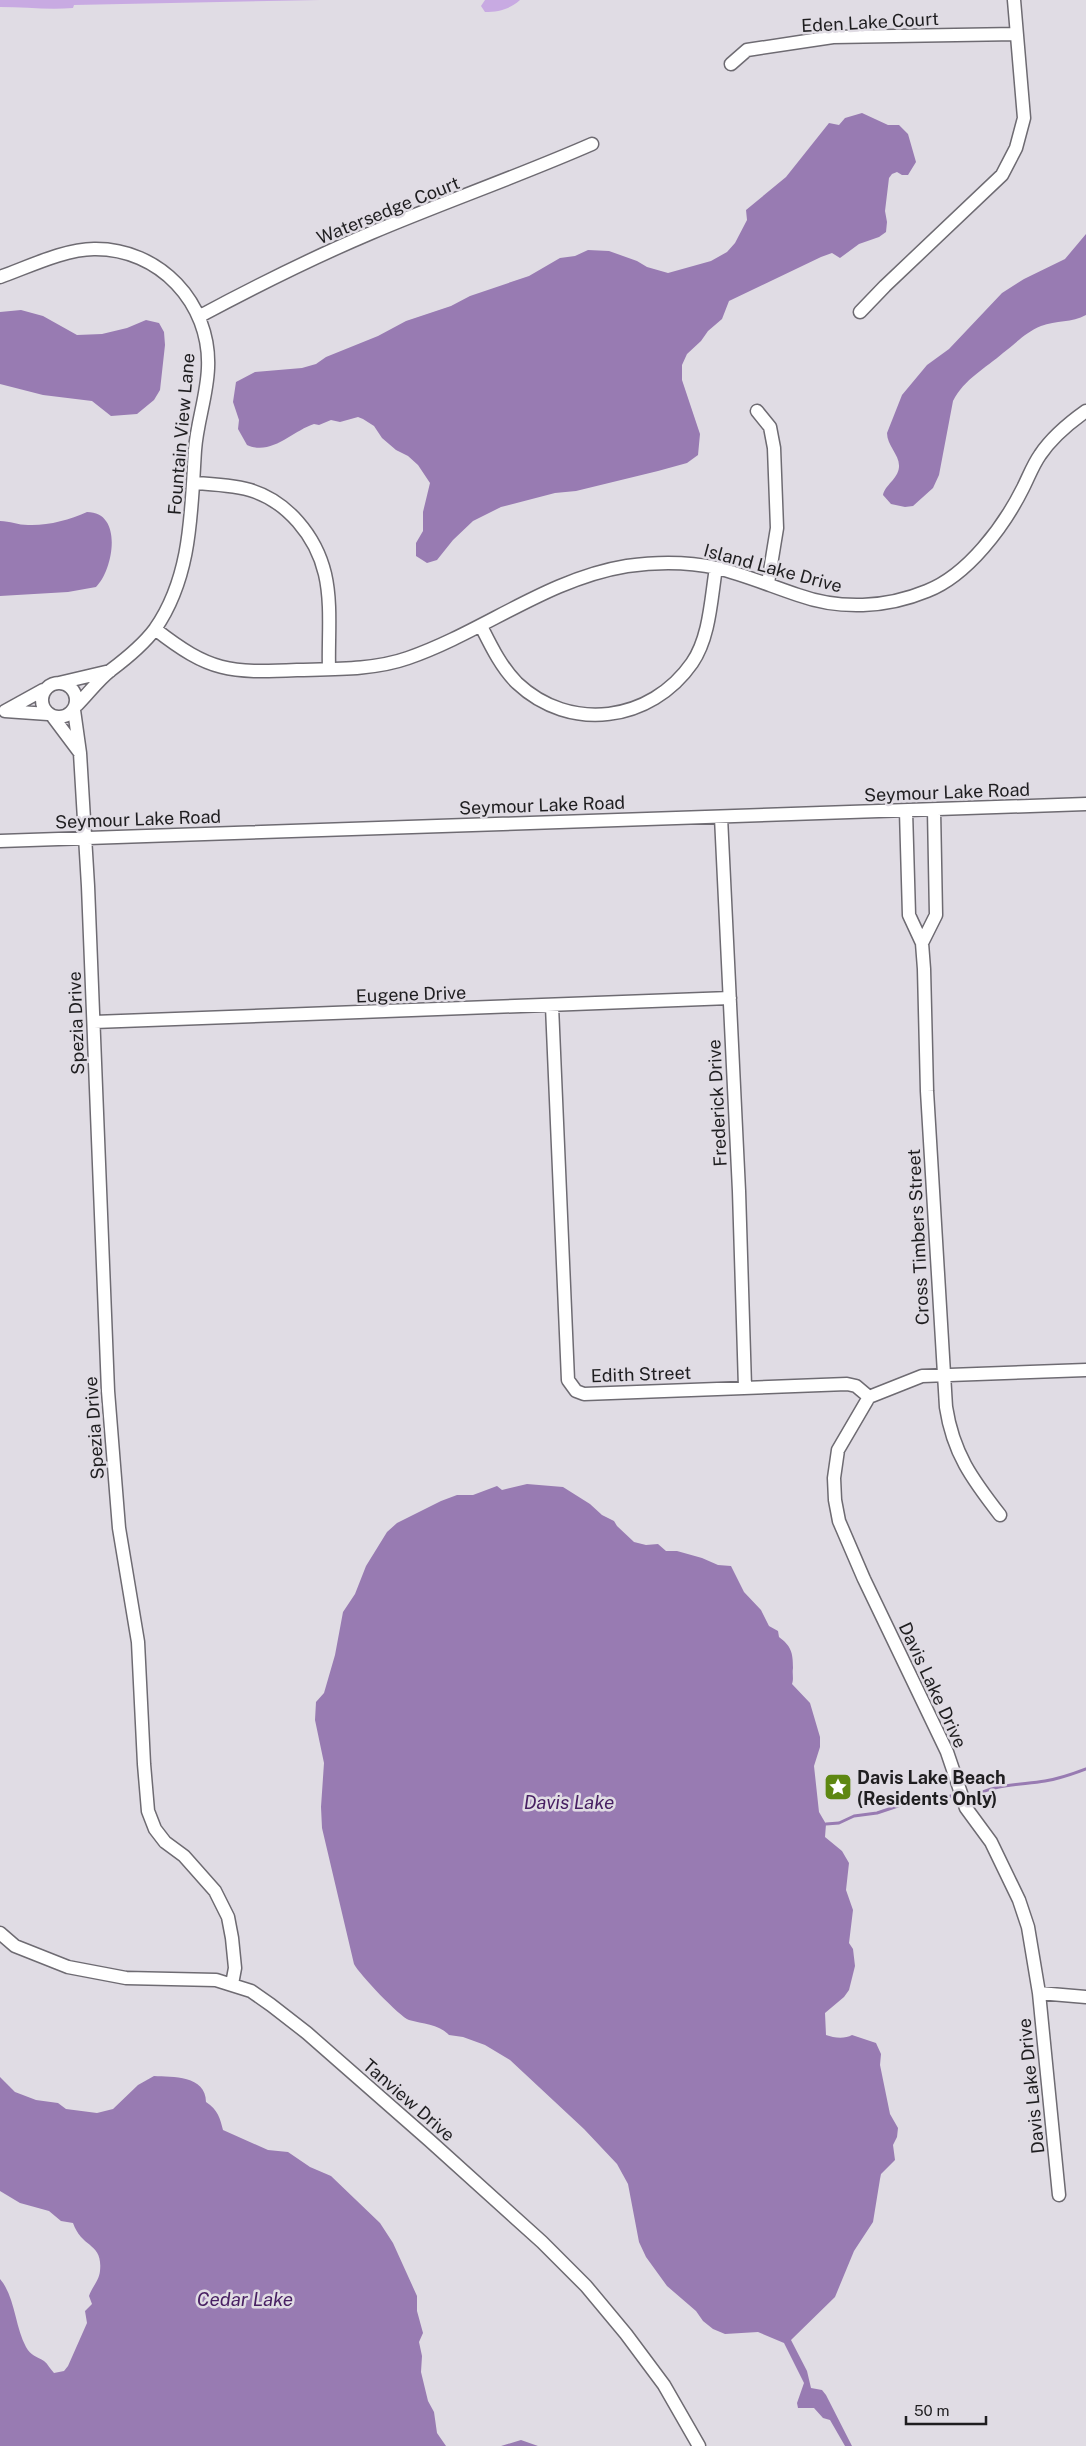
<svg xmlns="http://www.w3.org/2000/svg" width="1086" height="2446" font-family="'Public Sans',sans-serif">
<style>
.green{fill:#c8aae2}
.water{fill:#987bb2}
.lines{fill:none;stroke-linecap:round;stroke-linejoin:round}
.stream{stroke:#987bb2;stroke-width:3}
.minor-casing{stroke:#6e6b72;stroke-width:15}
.minor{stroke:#fff;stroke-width:12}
.labels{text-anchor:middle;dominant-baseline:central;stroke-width:5;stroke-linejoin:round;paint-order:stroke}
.street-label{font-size:18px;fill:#1f1e20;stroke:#e0dce4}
.poi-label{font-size:18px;font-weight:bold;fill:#1f1e20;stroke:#e0dce4;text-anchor:start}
.water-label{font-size:19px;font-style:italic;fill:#482063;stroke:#e0dce4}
</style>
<rect width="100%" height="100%" fill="#e0dce4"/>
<path class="green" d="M0,0H320L74,5L73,8C48,10 25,7 0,7Z
M485,0H520C510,9 499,12 485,12L481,6Z"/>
<path class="water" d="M862,113L888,125H899L908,134L916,162L908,175H902L897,172L892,174L889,178L885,211L887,222L886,232L879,237L859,244L840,258L832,253L821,257L729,301L722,319L708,331L701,341L687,354L682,365V380L700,434L698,455L687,463L658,471L576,491L555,493L501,507L473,521L453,540L437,560L427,563L416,556V543L423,531V512L430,483L418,465L408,456L396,450L382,438L374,426L363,419L358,417L340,422L331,420L319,425L314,424C292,431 272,456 247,445L238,429L239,420L233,402L236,382L255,372L302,368L316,364L326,357L378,336L406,321L451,306L470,296L529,276L560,258L575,256L588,250L609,251L637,261L647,267L668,273L711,261L727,252L735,243L747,220L746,210L786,177L829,123L839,125L845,118Z
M1086,234V315C1072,323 1056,320 1041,326C1026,332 1016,343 1003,353C986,368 964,379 953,401L939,475L933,488L913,506L905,507L891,504L883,495C885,485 898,479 899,467C900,455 887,446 887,433L902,395L927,365L949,349L1002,293L1024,279L1065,259Z
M21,310L43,316L77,335L102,334L127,328L146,320L159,323L164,332L165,345L160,390L154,400L137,414L111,416L92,401L43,395L0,384V312Z
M87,512C124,512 113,571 96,587L68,592L0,596V521C10,521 18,525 28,525C47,526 69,520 87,512Z
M527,1484L563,1487L590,1504L602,1515L614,1521L617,1526L634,1542L646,1545L658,1544L666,1551H677L702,1558L718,1565L731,1566L744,1592L761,1610L769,1626L778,1631L779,1637C791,1646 793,1652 793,1668C792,1674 794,1678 792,1684L810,1703L820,1737V1747L814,1766L819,1812L826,1824L825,1837L842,1851L849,1863L846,1890L853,1910L849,1943L853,1949L855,1966L849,1990L844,1997L825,2013L826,2035C834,2038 845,2039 852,2035L876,2043L881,2054L880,2065L890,2114L898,2128L897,2137L893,2145L895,2160L881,2174L880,2179L873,2222L854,2251L835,2297L791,2340L807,2371L811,2388L822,2390L826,2395L852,2446H845L830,2420L823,2418L814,2408H798L797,2403L804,2383L784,2343L758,2332L725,2334L713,2329L703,2321L696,2311L667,2286L646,2257L639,2242L628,2184L617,2164L584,2129L510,2060L485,2045L463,2037L449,2035C439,2024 423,2024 409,2020C400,2017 359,1974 354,1964L322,1828L321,1807L324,1763L315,1720L316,1702L324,1693L335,1655L343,1612L355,1594L366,1566L387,1532L397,1523L441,1501L457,1495H473L497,1486L502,1490Z
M154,2076C172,2077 206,2075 206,2102C218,2110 220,2118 223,2130L268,2150L288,2152L310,2167L331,2176L380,2223L393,2243L417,2296V2311L423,2333L419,2342L422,2356L421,2372L428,2401L434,2412L437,2433L446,2446H0V2279C15,2296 15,2327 26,2347C31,2356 36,2356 44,2361C48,2364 50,2369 54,2373L64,2371L68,2366L87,2323L85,2311L92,2304L89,2296C92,2287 99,2281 100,2271C103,2242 82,2249 73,2223L61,2221L49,2211L20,2203L0,2191V2077L15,2092L36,2100L58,2103L66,2109L97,2113L113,2109L138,2085Z
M521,2440L538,2446H501Z"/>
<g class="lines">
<path class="stream" d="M972,1797C994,1784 1020,1785 1045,1781C1058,1779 1073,1774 1086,1769
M826,1824L839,1823L854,1816L877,1813L904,1804L934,1802L951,1796"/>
<defs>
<path id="minor" d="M731,64L747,50L833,37L1017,34
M0,277C28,267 65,249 94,249C159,248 211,303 208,368C207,396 197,422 195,450C191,511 192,576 155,629C143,645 127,658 111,670C98,680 88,694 77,705
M860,312L885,286L1002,175L1016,148L1024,118L1014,0
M200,316C256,286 312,258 371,233C444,202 519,176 592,144
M757,411L770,427L774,448L777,528L768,583
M193,483C212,484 232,485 250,490C287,501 316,536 325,574C332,604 328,639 329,669
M481,626C491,646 501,667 517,683C570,733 651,722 692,663C710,637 711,598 716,568
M155,629C210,672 229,673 297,670C333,669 374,670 408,658C483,632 547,579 627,566C656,562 689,562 717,568C745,575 771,586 798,595C840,610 886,608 927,591C968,575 1004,526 1023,488C1029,476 1033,465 1040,455C1052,437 1069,423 1086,411
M42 700a17 17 0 1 1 34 0a17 17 0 1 1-34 0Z
M59,683L110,671
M43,690L5,711L48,714
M53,717L80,753L74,710
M80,753L88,886L108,1391L119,1528L138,1642L144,1764L148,1811L155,1829L165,1842L184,1856L215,1891L228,1917L232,1938L235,1968L232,1984
M906,811L909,915L922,943L924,969L927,1091L946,1407C953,1453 972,1479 1000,1515
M721,817L739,1191L745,1387
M0,841L1086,804
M922,943L936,915L934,810
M552,1006L568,1380L576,1391L584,1394L847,1384L856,1386L869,1397
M94,1022L730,998
M869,1397L838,1450L834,1478L835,1500L839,1521L864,1579L947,1752L966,1808L991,1842L1019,1900L1028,1927L1039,1993L1059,2195
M869,1397L922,1376L1086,1370
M0,1933L15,1946L68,1967L126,1978L216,1980L251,1991L271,2005L307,2033L429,2140L542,2242L586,2286L626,2334L664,2385L699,2446
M1039,1993L1086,1997"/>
</defs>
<use href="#minor" class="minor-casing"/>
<use href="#minor" class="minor"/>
</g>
<defs>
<symbol id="sight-square" viewBox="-11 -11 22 22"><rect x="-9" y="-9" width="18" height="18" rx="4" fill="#5e8712" stroke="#e0dce4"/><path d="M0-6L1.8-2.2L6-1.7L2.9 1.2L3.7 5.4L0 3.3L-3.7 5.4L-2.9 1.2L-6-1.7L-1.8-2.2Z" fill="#fff"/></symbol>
</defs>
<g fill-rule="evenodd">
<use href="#sight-square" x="822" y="1771" width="32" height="32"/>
</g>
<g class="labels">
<g class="street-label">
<text transform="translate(870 22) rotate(-3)">Eden Lake Court</text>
<text transform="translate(388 210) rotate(-22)">Watersedge Court</text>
<text transform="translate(181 434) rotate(-85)">Fountain View Lane</text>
<text transform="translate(773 568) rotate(15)">Island Lake Drive</text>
<text transform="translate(947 792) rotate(-2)">Seymour Lake Road</text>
<text transform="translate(542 805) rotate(-2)">Seymour Lake Road</text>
<text transform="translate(138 819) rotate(-2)">Seymour Lake Road</text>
<text transform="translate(411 994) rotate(-2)">Eugene Drive</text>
<text transform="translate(76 1023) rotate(-92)">Spezia Drive</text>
<text transform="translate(717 1103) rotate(-93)">Frederick Drive</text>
<text transform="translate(918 1237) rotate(-93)">Cross Timbers Street</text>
<text transform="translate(641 1374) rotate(-2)">Edith Street</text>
<text transform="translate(94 1428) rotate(-94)">Spezia Drive</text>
<text transform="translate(933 1685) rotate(65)">Davis Lake Drive</text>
<text transform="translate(1031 2086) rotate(-96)">Davis Lake Drive</text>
<text transform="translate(409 2100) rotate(41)">Tanview Drive</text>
</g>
<g class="poi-label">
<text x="857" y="1777">Davis Lake Beach<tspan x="857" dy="21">(Residents Only)</tspan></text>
</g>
<g class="water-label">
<text x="569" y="1802">Davis Lake</text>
<text x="245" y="2299">Cedar Lake</text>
</g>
</g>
<path d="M906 2416v8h80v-8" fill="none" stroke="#1f1e20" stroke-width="2.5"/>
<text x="914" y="2416" font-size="15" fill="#1f1e20" stroke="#e0dce4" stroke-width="4" paint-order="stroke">50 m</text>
</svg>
